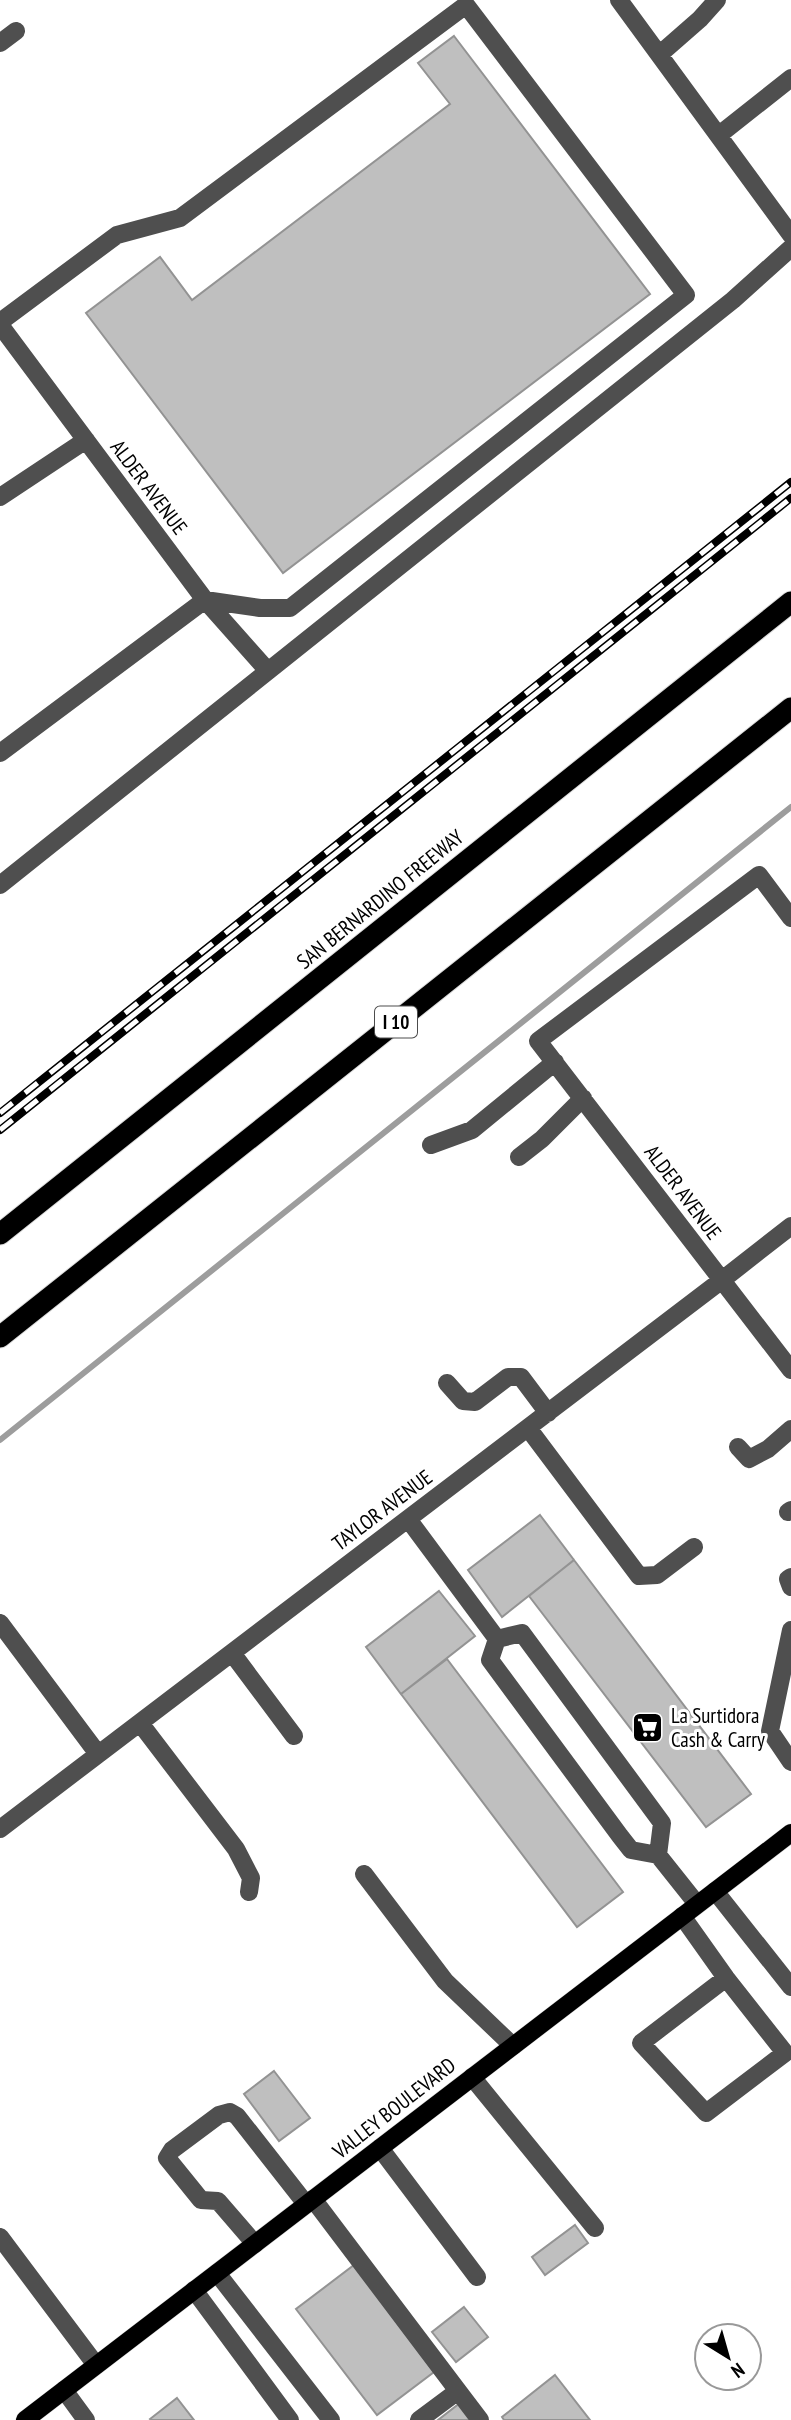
<svg xmlns="http://www.w3.org/2000/svg" width="791" height="2420" font-family="'PT Sans Narrow',sans-serif">
<style>
.lines{fill:none;stroke-linecap:round;stroke-linejoin:round}
.stream{stroke:#9d9d9d;stroke-width:6}
.building{fill:#bfbfbf;stroke:#939393;stroke-width:2}
.major-casing{stroke:#dbdbdb;stroke-width:19}
.highway-casing{stroke:#dbdbdb;stroke-width:23}
.minor{stroke:#4f4f4f;stroke-width:18}
.major{stroke:#000;stroke-width:18}
.highway{stroke:#000;stroke-width:21}
.rail-casing{stroke:#000;stroke-width:8}
.rail{stroke:#fff;stroke-width:5;stroke-dasharray:16;stroke-linecap:butt}
.labels{text-anchor:middle;dominant-baseline:central;stroke-width:6;stroke-linejoin:round;paint-order:stroke}
.shield{fill:#fff;stroke:#4c4c4c;stroke-width:2}
.shield-label{font-size:19px;font-weight:bold;fill:#000}
.street-label{font-size:21px;fill:#000;stroke:#fff}
.poi-label{font-size:21px;fill:#000;stroke:#fff;text-anchor:start}
</style>
<rect width="100%" height="100%" fill="#fff"/>
<g class="lines">
<path class="stream" d="M0,1440L791,807"/>
</g>
<path class="building" d="M454,36L650,294L283,573L86,313L160,257L192,300L450,104L418,63Z
M540,1515L574,1560L502,1617L468,1570Z
M574,1560L751,1794L706,1827L529,1596Z
M439,1591L475,1636L401,1694L366,1647Z
M447,1659L623,1892L577,1927L401,1694Z
M274,2071L310,2118L279,2141L244,2094Z
M575,2225L588,2243L545,2275L532,2257Z
M354,2265L434,2372L377,2415L296,2309Z
M464,2307L488,2337L456,2362L432,2332Z
M555,2375L590,2420H504L502,2417Z
M177,2398L194,2420H151L150,2419Z
M460,2403L472,2420H438Z"/>
<g class="lines">
<defs>
<path id="major" d="M25,2420L791,1833"/>
<path id="highway" d="M0,1234L791,602
M0,1337L791,708"/>
</defs>
<use href="#major" class="major-casing"/>
<use href="#highway" class="highway-casing"/>
<path class="minor" d="M619,0L791,235
M0,43L16,31
M660,54L700,19L717,0
M719,135L791,78
M0,322L117,235L180,218L466,5L686,295L290,608H260L205,600L0,753
M0,325L205,600L268,671
M0,497L86,440
M0,885L733,300L791,248
M791,918L759,875L538,1041L791,1370
M431,1145L472,1130L555,1062
M519,1157L542,1139L583,1098
M447,1383L463,1401L475,1402L508,1377H521L548,1413
M528,1428L639,1576L657,1575L694,1547
M738,1447L749,1459L768,1449L791,1429
M788,1512L791,1510
M408,1519L497,1639L490,1660L620,1836L631,1850L658,1855L697,1904
M791,1577L788,1579L791,1587
M0,1623L98,1754
M791,1630L770,1731L791,1762
M497,1639L522,1633L662,1823L658,1855
M232,1653L294,1736
M140,1723L236,1849L251,1878L249,1892
M0,1829L722,1280L791,1226
M364,1874L445,1981L513,2046
M715,1891L791,1987
M682,1916L726,1978L785,2053L706,2113L641,2043L726,1978
M472,2077L595,2228
M380,2148L477,2277
M313,2199L458,2391L419,2420
M0,2237L96,2365
M255,2244L218,2201L201,2200L167,2158L172,2150L219,2115L230,2112L237,2116L306,2204
M217,2273L331,2420
M194,2290L290,2420
M64,2390L86,2420
M458,2391L480,2420"/>
<use href="#major" class="major"/>
<use href="#highway" class="highway"/>
<defs>
<path id="rail" d="M0,1113L791,482
M0,1130L791,498"/>
</defs>
<use href="#rail" class="rail-casing"/>
<use href="#rail" class="rail"/>
</g>
<defs>
<symbol id="supermarket-square" viewBox="-11 -11 22 22"><rect x="-9" y="-9" width="18" height="18" rx="4" fill="#000" stroke="#fff"/><path d="M-6-5.5h2.5l.6 2H6L4.5 2H-2.5L-4.4-4H-6ZM-1.5 3.2a1.3 1.3 0 1 0 .1 0ZM3 3.2a1.3 1.3 0 1 0 .1 0Z" fill="#fff"/></symbol>
</defs>
<g fill-rule="evenodd">
<use href="#supermarket-square" x="630" y="1710" width="35" height="35"/>
</g>
<g class="labels">
<rect class="shield" x="375" y="1006.5" width="42" height="31" rx="5"/>
<g class="shield-label">
<text x="396" y="1022">I 10</text>
</g>
<g class="street-label">
<text transform="translate(149 487) rotate(53)">ALDER AVENUE</text>
<text transform="translate(380 899) rotate(-39)">SAN BERNARDINO FREEWAY</text>
<text transform="translate(683 1192) rotate(53)">ALDER AVENUE</text>
<text transform="translate(382 1510) rotate(-37)">TAYLOR AVENUE</text>
<text transform="translate(394 2108) rotate(-38)">VALLEY BOULEVARD</text>
</g>
<g class="poi-label">
<text x="671" y="1715">La Surtidora<tspan x="671" dy="24">Cash &amp; Carry</tspan></text>
</g>
</g>
<g transform="translate(728 2357) rotate(143)"><circle r="33" fill="#ffffff" stroke="#999999" stroke-width="2"/>
<path d="M0-5L12 26L0 18L-12 26Z" fill="#000000"/>
<text y="-10" font-size="19" font-weight="bold" text-anchor="middle" fill="#000000">N</text>
</g>
</svg>
